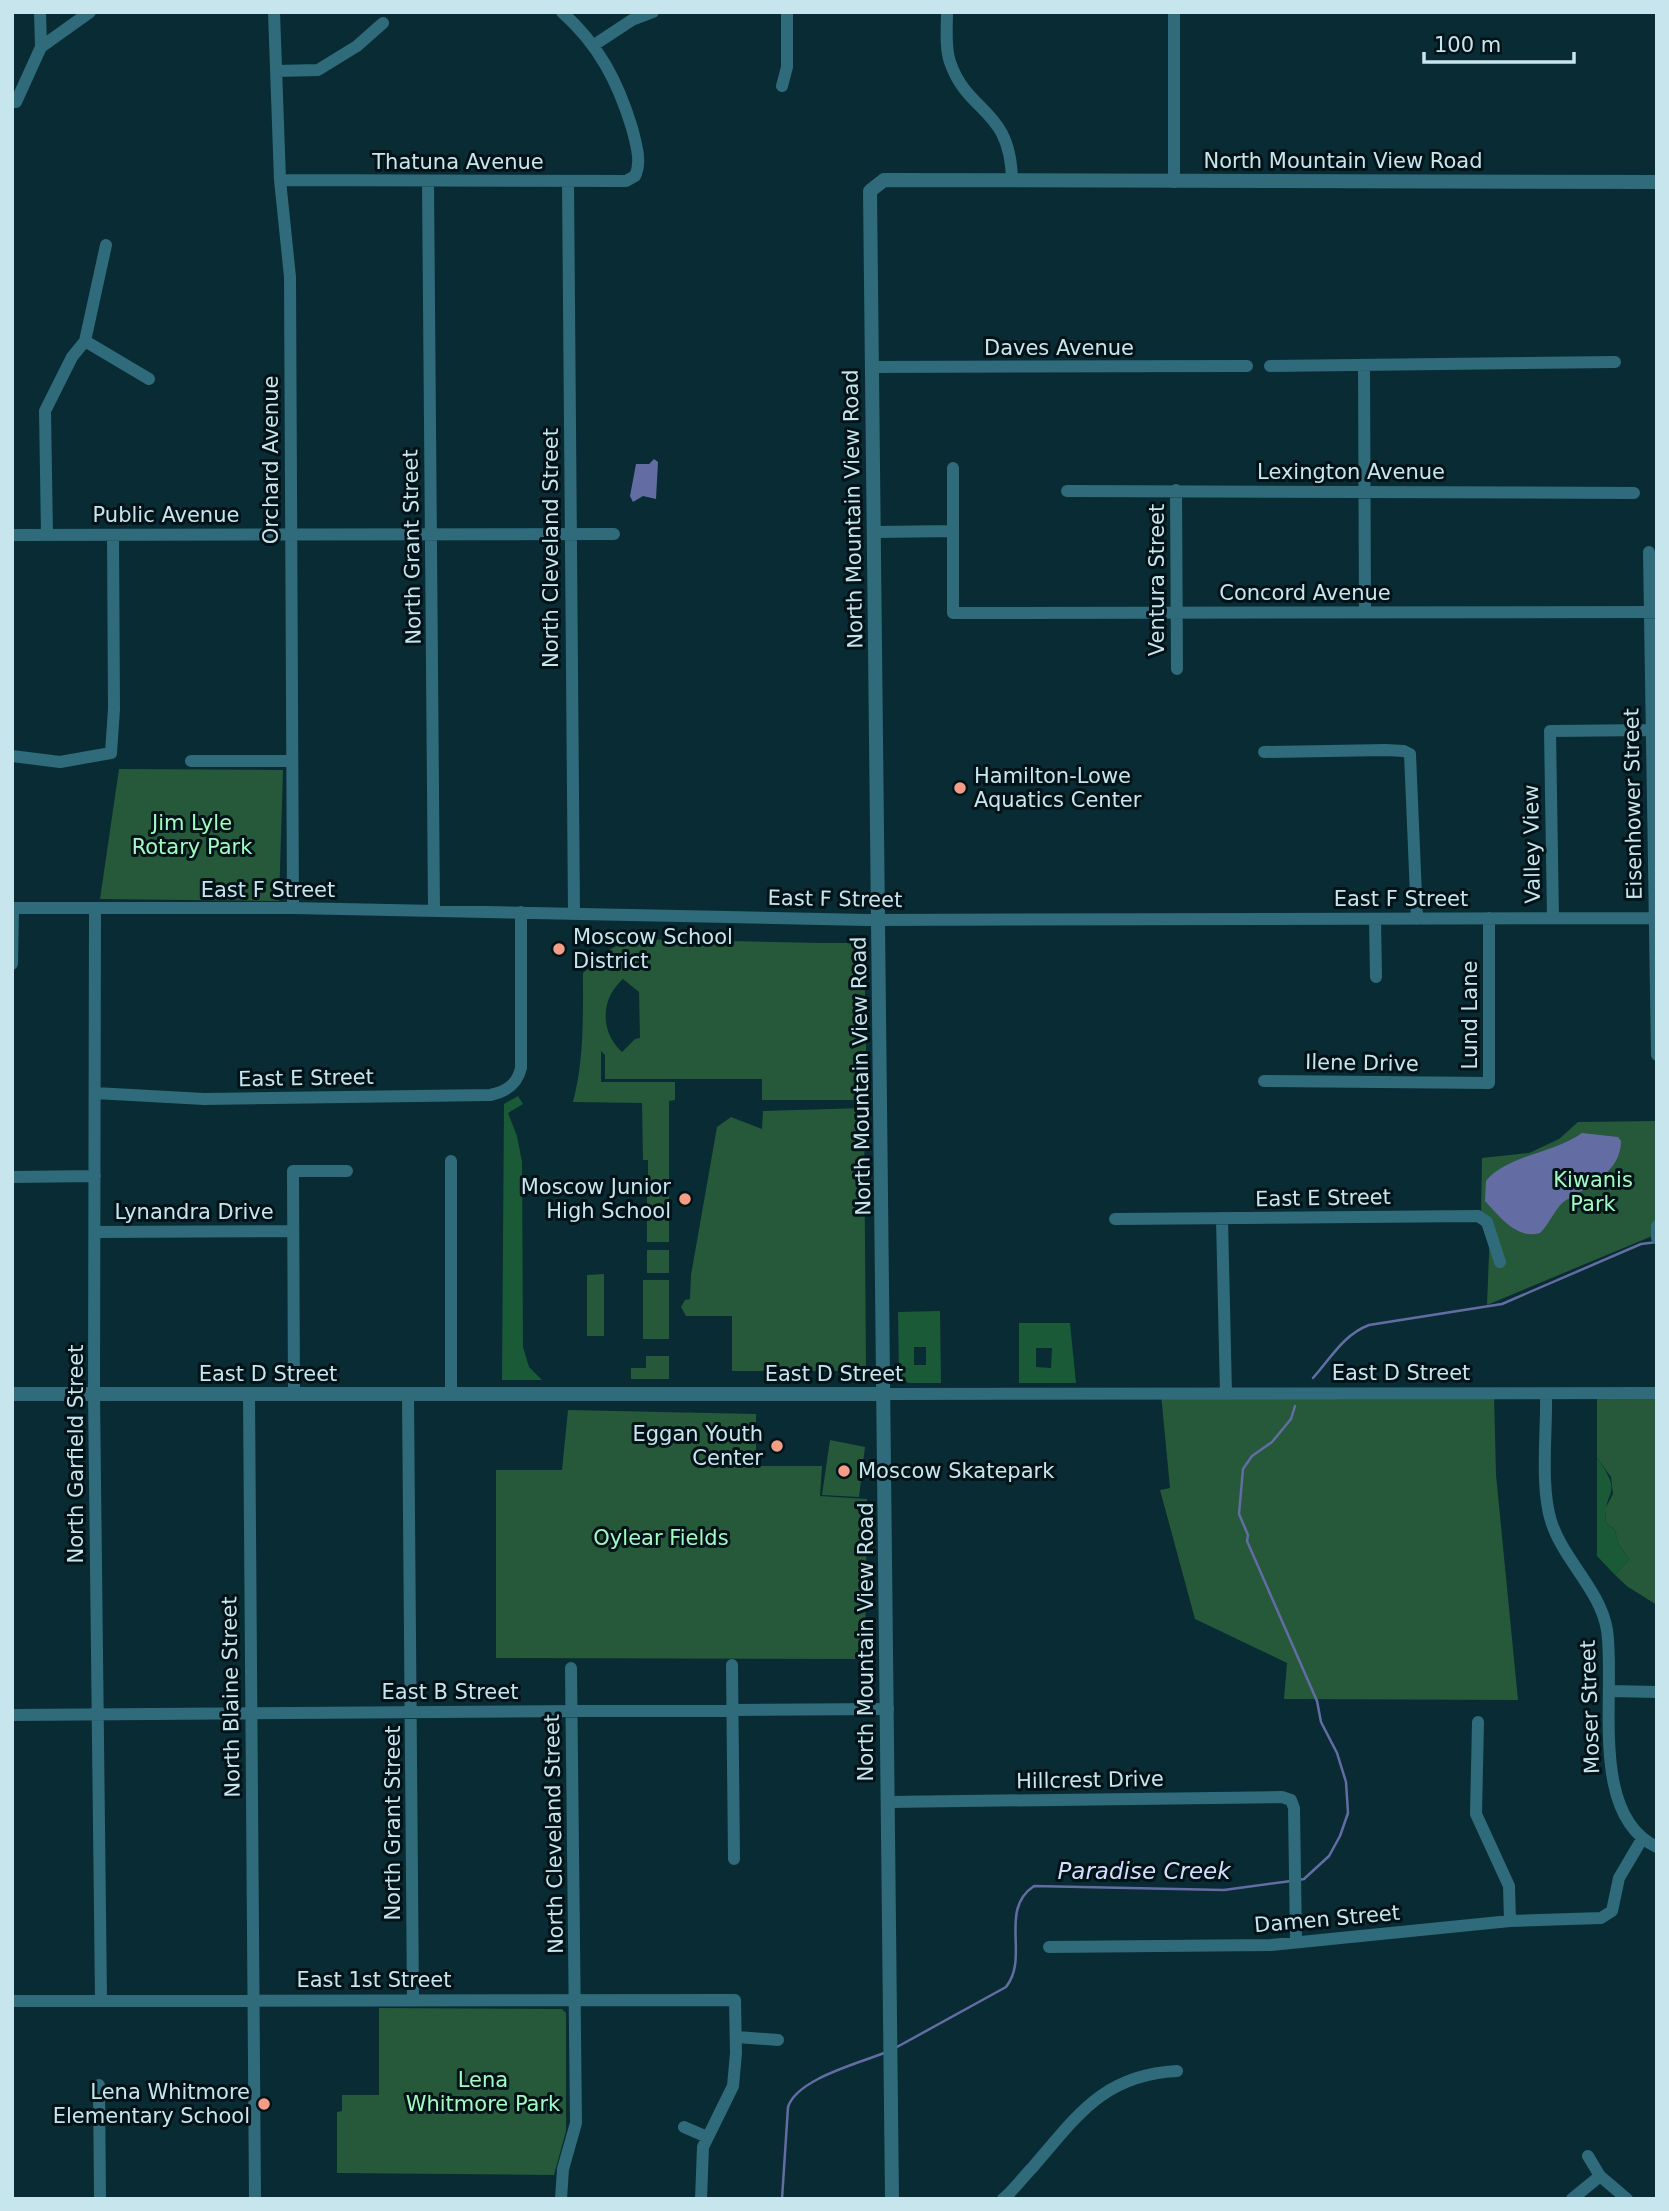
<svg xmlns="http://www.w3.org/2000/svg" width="1669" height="2211" font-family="'DejaVu Sans',sans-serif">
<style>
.green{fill:#25593a;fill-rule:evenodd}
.forest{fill:#1b5a37;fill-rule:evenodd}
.water{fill:#636da4}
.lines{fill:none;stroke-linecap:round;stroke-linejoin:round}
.stream{stroke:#636da4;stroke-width:2.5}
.minor{stroke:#2f6b7a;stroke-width:12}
.tertiary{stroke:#2f6b7a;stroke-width:14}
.poi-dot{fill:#f49e88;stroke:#001318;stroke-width:2.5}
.labels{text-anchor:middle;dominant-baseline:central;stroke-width:6;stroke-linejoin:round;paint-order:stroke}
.street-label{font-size:21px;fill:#c7e5ed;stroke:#001318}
.poi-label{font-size:21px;fill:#c7e5ed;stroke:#001318;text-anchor:start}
.park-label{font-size:21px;fill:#a2fbc2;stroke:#001318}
.water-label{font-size:23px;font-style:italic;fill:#d5ddfe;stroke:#001318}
</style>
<rect width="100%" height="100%" fill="#092b33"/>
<path class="green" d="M119,769L283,770L279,901L100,899Z
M864,937L867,1100H762V1079H605V1055L601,1051V1082H675V1100L669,1101V1186H648V1160H643L642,1103L573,1102C584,1061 583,1017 583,973L607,951L629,939L821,943H852ZM623,979L639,992L640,1038L635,1039L622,1052C600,1032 600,999 623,979Z
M864,1108L866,1371H732V1316H686L681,1307L685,1300L690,1299L691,1275L717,1127L731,1117L762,1129L763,1111Z
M1657,1121V1234L1487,1305L1490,1230L1481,1218L1482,1158L1529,1153L1559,1139L1578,1122Z
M647,1190H669V1242H647Z
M647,1250H669V1273H647Z
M604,1274V1336H587V1275Z
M643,1280H669V1339H643Z
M646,1356H669V1379H631V1368H646Z
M1597,1393H1657V1605L1628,1587L1615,1575L1629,1559L1618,1543L1615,1530L1606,1523L1605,1509L1613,1494L1611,1477L1597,1458Z
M1161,1394H1494L1496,1475L1518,1700L1284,1699L1287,1663L1195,1619L1160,1490L1170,1488Z
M568,1410L756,1414V1466H822L820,1496L867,1499L865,1659L496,1658V1470H562Z
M830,1440L865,1447L859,1497L822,1495Z
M379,2008L562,2009L566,2013V2131L554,2175L337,2173V2112L342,2111V2095H379Z"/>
<path class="forest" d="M518,1096L523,1104L508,1113L517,1136L522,1162L523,1347L529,1367L542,1380H502L504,1104Z
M940,1311L941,1383H908L899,1375L898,1312ZM914,1347H926V1365H914Z
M1019,1323H1070L1076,1383H1019ZM1036,1348H1052L1051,1368L1036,1367Z
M1597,1458C1626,1498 1602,1488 1606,1523L1615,1530L1618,1543L1629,1559L1615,1575L1597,1556Z"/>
<path class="water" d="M654,459L658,462L656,499L643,496L633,502L630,496L636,464H649Z
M1582,1133L1618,1137L1621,1141C1621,1171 1590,1186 1568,1199C1556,1205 1550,1224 1540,1233C1517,1240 1499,1216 1485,1201L1486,1181C1507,1155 1555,1153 1582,1133Z"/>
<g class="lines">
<path class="stream" d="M1313,1378C1331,1358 1343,1335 1369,1325L1502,1304L1641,1244L1657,1242
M1295,1406L1291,1419L1272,1442L1252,1456L1243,1469L1239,1514L1248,1535L1247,1541L1317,1701L1321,1722L1337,1753L1346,1782L1348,1813L1340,1836L1329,1856L1304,1879L1298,1880
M897,2047L1006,1987C1030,1957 998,1910 1034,1886L1224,1890L1291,1881
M782,2199L788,2107C797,2079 857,2064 884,2053"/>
<path class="minor" d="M40,12L41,47
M274,12L280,180L290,277L293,908
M947,12C947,28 945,48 950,62C968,115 1011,107 1012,181
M594,45L632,20L653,12
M276,71L318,70L357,46L383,23
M782,86L787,67V12
M16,102L41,47L90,12
M280,180L626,181L635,176C642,162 636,144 632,128C618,82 599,45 562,12
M428,182L434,911
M568,182L574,914
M1174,182V12
M85,341L149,379
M1270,366L1615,362
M1364,366L1365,612
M871,367L1247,366
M953,468V613L1657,612
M1176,490L1177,669
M1067,491L1634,493
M876,532L953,531
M12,535L614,534
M47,535L45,411L72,357L85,341L106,245
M1649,552L1657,1055
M1264,752L1386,750L1404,751L1410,754L1417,919
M12,756L60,762L111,753L114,709L113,535
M191,761H292
M12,908H293L867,920L1657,918
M95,909L94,1394L101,1999
M1553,918L1550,731L1651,730
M1375,919L1376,977
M12,964L13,908
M1264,1081L1489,1083V918
M95,1093L204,1099L490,1095C506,1092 517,1085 521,1068V912
M12,1177L95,1176
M1222,1218L1226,1394
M1115,1219L1478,1216L1487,1222L1500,1262
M1657,1226V1238
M95,1232L293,1231
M451,1394V1161
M886,1394L1657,1393
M1546,1394C1547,1431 1540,1486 1551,1521C1563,1560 1600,1589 1607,1630C1616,1692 1588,1815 1657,1847
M249,1395L255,2199
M294,1395L293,1171H347
M408,1395L413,2000
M732,1665L734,1859
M1610,1691L1657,1692
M12,1715L888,1709
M1478,1722L1476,1814L1509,1886L1510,1921
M888,1802L1282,1797L1291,1800L1294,1808L1296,1941
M1049,1947L1271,1945L1510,1921L1601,1918L1612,1911L1619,1878L1642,1839
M12,2001L735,2000L736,2053L733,2086L703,2147L701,2199
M737,2037L778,2040
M99,2085L100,2199
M684,2127L707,2137
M1588,2156L1600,2176L1627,2199
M561,2199L563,2169L576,2123L571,1668
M1003,2199C1014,2190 1023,2177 1033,2167C1078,2115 1103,2075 1177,2071
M1572,2199L1600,2176"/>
<path class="tertiary" d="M12,1394H886
M892,2199L870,191L884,180L1657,182"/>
</g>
<g class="poi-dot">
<circle cx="960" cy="788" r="7"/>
<circle cx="559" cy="949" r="7"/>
<circle cx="685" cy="1199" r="7"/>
<circle cx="777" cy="1446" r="7"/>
<circle cx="844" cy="1471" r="7"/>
<circle cx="264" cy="2104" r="7"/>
</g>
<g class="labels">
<g class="street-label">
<text x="1343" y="161">North Mountain View Road</text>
<text x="458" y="162">Thatuna Avenue</text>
<text x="1059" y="348">Daves Avenue</text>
<text transform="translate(271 460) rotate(-90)">Orchard Avenue</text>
<text x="1351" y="472">Lexington Avenue</text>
<text transform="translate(853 509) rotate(-91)">North Mountain View Road</text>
<text x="166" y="515">Public Avenue</text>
<text transform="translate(412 547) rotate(-91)">North Grant Street</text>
<text transform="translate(551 548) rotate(-90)">North Cleveland Street</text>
<text transform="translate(1157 580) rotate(-90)">Ventura Street</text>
<text x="1305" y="593">Concord Avenue</text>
<text transform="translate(1633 804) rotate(-91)">Eisenhower Street</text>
<text transform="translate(1532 844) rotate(-91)">Valley View</text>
<text x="268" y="890">East F Street</text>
<text transform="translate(835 899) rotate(1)">East F Street</text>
<text x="1401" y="899">East F Street</text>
<text transform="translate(1470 1015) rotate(-90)">Lund Lane</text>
<text transform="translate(1362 1063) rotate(1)">Ilene Drive</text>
<text transform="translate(861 1076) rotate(-91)">North Mountain View Road</text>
<text transform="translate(306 1078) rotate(-1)">East E Street</text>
<text transform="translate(1323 1198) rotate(-1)">East E Street</text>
<text x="194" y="1212">Lynandra Drive</text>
<text x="1401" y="1373">East D Street</text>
<text x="268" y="1374">East D Street</text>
<text x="834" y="1374">East D Street</text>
<text transform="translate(76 1454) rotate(-90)">North Garfield Street</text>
<text transform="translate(866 1642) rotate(-90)">North Mountain View Road</text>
<text x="450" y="1692">East B Street</text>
<text transform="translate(231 1697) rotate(-91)">North Blaine Street</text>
<text transform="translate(1590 1707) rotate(-92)">Moser Street</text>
<text transform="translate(1090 1780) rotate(-1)">Hillcrest Drive</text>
<text transform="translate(393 1823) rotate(-90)">North Grant Street</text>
<text transform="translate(554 1834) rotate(-91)">North Cleveland Street</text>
<text transform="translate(1327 1919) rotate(-5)">Damen Street</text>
<text x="374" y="1980">East 1st Street</text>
</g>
<g class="poi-label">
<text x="974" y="776">Hamilton-Lowe<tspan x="974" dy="24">Aquatics Center</tspan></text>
<text x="573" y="937">Moscow School<tspan x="573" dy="24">District</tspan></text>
<text x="671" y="1187" text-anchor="end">Moscow Junior<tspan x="671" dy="24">High School</tspan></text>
<text x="763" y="1434" text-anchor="end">Eggan Youth<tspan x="763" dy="24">Center</tspan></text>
<text x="858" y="1471">Moscow Skatepark</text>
<text x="250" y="2092" text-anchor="end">Lena Whitmore<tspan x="250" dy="24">Elementary School</tspan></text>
</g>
<g class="park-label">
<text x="192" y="823">Jim Lyle<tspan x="192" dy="24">Rotary Park</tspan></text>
<text x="1593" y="1180">Kiwanis<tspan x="1593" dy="24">Park</tspan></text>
<text x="661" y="1538">Oylear Fields</text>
<text x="483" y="2080">Lena<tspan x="483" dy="24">Whitmore Park</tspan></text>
</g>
<g class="water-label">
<text x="1144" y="1871">Paradise Creek</text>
</g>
</g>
<rect width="1669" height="2211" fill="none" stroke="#c7e5ed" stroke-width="28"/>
<path d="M1424 52v10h150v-10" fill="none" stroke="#c7e5ed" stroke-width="3.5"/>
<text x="1434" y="52" font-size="21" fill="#c7e5ed" stroke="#001318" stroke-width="5" paint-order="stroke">100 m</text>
</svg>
